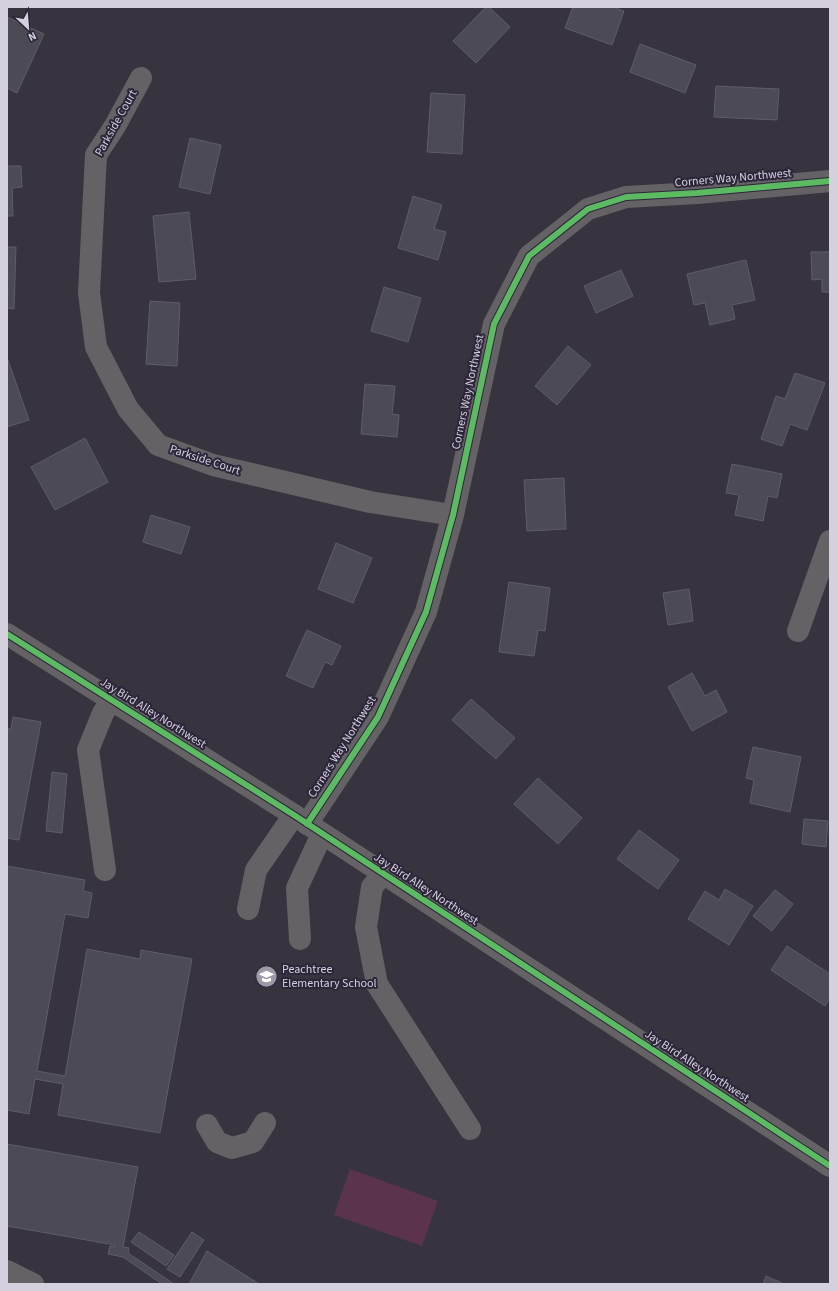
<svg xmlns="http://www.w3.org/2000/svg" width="837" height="1291" font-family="'Source Sans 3',sans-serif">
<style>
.green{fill:#5b334a}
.building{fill:#4c4b55;stroke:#5e5d67}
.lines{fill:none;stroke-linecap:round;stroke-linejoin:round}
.minor{stroke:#656266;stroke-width:22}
.cycleway-casing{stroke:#2d253a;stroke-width:8}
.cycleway{stroke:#5cba63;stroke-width:6}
.labels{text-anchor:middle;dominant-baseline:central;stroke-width:4;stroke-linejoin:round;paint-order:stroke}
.street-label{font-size:12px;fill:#d5d0de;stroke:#2d253a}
.poi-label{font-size:12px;fill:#d5d0de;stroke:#2d253a;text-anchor:start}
</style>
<rect width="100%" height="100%" fill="#38343f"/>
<path class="green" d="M350,1169L438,1201L422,1246L334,1215Z"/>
<path class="building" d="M486,7H489L510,27L476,63L453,41Z
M573,7H613L624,11L612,45L565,28Z
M7,17L44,34L17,93L7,88Z
M640,44L696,65L685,93L630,72Z
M716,86L779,89L777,120L714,117Z
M431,93L465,95L462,154L427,152Z
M190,138L221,145L210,194L179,187Z
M7,166H21L22,187L12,188L13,216H7Z
M413,196L442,205L434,229L446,232L438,260L398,248Z
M189,212L196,279L159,282L153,216Z
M7,247H16L14,309L7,308Z
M811,252H830V292H822V279L812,280Z
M746,260L755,300L732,305L735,319L710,325L705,303L694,305L687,274Z
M621,270L633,296L596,313L584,286Z
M384,287L421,298L408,342L371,331Z
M150,301L180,303L177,366L146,364Z
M568,346L591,365L557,405L535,386Z
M8,360L29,420L7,427V361Z
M795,373L825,383L807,430L790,424L782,446L761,439L776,396L785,399Z
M365,384L395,386L392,414L399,415L397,437L361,434Z
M85,438L108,482L55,510L31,467Z
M732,464L782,474L777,498L768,496L763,521L735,515L739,495L726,493Z
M564,478L566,529L527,531L524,480Z
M151,515L190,527L181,554L143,542Z
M336,543L372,558L353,603L318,589Z
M509,582L550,588L545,631L538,630L534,656L499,652Z
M689,589L693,621L668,625L663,593Z
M307,630L341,646L332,665L325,662L313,688L286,676Z
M692,673L705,696L716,690L727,712L692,731L668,687Z
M471,699L515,738L496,759L452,720Z
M13,717L41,722L19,840L7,838V729H11Z
M753,747L801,757L790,812L750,803L754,780L746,778Z
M52,772L67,774L62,833L46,831Z
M538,778L582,818L558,844L514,804Z
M804,819L828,821L826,847L802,844Z
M639,830L679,860L658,889L617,859Z
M7,866L85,880L83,891L92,893L88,918L65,914L37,1071L65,1076L87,949L140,959L141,950L192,959L160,1133L58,1115L63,1084L35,1079L29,1114L7,1110Z
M725,889L753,906L729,945L688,919L705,891L719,900Z
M775,890L793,904L772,931L753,916Z
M787,946L830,974V998L825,1006L771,970Z
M7,1144L138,1167L123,1247L129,1248L128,1253L174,1284H162L123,1257L108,1254L110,1246L115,1247V1245L7,1226Z
M139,1232L174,1255L166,1266L131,1242Z
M192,1232L204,1240L180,1277L167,1269Z
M207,1251L259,1284H189Z
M766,1276L784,1284H763Z"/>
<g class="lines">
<path class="minor" d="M141,78L115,126L96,155L89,293L96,347L128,409L158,445L213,465L370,502L453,515
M798,631L830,541
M7,634L294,815L830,1166
M307,824L378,717L426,612L453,515L494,324L529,256L588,209L626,197L697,193L830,181
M105,870L88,750L103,713L112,700
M383,874L372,887L366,927L377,984L470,1129
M248,909L256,870L294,815
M300,939L297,888L322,834
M207,1125L217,1142L232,1148L253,1142L265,1123
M7,1271L33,1284"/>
<defs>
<path id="cycleway" d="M7,634L294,815L830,1166
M307,824L378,717L426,612L453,515L494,324L529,256L588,209L626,197L697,193L830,181"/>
</defs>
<use href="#cycleway" class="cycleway-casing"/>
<use href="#cycleway" class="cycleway"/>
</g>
<defs>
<symbol id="school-disc" viewBox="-11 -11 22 22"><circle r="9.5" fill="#9e99a6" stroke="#2d253a"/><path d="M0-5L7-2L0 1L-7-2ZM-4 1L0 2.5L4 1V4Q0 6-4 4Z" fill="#fff"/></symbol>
</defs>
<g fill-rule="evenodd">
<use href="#school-disc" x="254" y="964" width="25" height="25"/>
</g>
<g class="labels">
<g class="street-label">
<text transform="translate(116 123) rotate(-61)">Parkside Court</text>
<text transform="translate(733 178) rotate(-5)">Corners Way Northwest</text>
<text transform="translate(468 392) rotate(-78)">Corners Way Northwest</text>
<text transform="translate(205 460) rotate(18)">Parkside Court</text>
<text transform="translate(153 713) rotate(32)">Jay Bird Alley Northwest</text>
<text transform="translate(342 747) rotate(-58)">Corners Way Northwest</text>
<text transform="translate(426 889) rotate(33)">Jay Bird Alley Northwest</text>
<text transform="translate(697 1066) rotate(33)">Jay Bird Alley Northwest</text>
</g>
<g class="poi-label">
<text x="282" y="969">Peachtree<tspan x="282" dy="14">Elementary School</tspan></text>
</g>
</g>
<rect width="837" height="1291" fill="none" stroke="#d5d0de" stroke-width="16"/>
<g transform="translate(28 28) rotate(154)" stroke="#2d253a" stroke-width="3" paint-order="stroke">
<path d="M0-3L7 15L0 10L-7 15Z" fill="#d5d0de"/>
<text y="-6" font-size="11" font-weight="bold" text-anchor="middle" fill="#d5d0de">N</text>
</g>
</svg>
